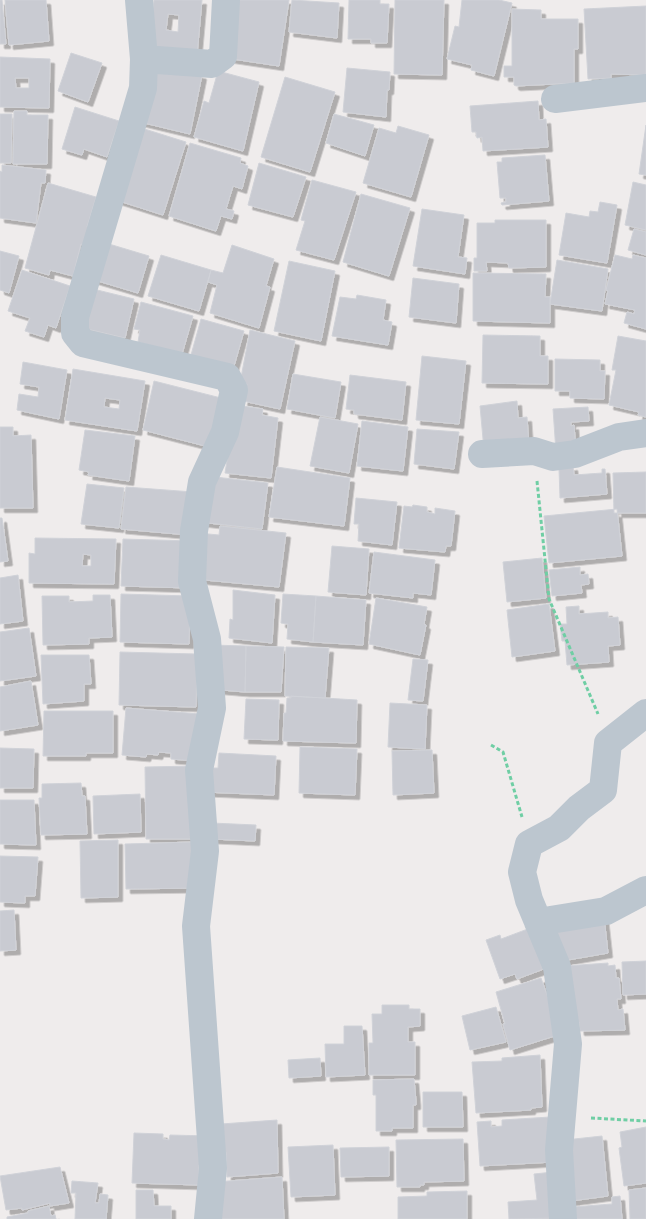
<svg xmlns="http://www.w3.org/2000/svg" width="646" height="1219" font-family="Roboto,sans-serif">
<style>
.building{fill:#c9cbd2;stroke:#d0d2d8;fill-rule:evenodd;filter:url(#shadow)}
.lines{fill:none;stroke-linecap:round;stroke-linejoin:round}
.path{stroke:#6fcea4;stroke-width:3;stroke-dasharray:4 2.5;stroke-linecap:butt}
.street{stroke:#bcc6cf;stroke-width:28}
</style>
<defs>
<filter id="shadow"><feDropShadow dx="4.5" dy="4.5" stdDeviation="0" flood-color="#0004"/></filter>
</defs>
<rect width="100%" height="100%" fill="#efecec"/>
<path class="building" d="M0,0H2L6,44H0Z
M5,0H46L49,41L9,45Z
M154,0H202L197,55L148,50ZM168,14L179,15L178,32L166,30Z
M235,0H289L279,66L226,58Z
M292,0L339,3L337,38L289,32Z
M349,0H380V4H389L387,43H371V39H348Z
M395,0H444L442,75L394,74Z
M462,0H499L512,3L494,76L471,70L472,65L447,59L455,26L459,27Z
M646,6V75L611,74V78L588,79L584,9Z
M512,9L541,10V19H578V49H574V83L516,86L514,85V77H504V66H512Z
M71,53L102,63L88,102L58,91Z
M0,57L50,59L49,108L0,107ZM15,78H29V88H16Z
M159,64L202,75L190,134L140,122Z
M347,68L390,72L389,90H387L386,117L343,112Z
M218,71L259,82L243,151L194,137L204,101L209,103Z
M285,77L335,92L310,172L261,157Z
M538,101L539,120L546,119L548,147L483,151L482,137L477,138L476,132H472L470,106Z
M75,107L119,121L107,157L84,149L82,155L62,149Z
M14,111H27V115H48L47,164H13Z
M0,114H12L11,163H0Z
M334,114L374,125L365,156L326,143Z
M646,125V175L639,174Z
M135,126L186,142L163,215L113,199Z
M398,126L429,135L411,197L363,183L379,128L396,133Z
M190,143L241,158L240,163L248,166L242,189L233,186L226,209L234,211L232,219L221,216L216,231L169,216Z
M545,155L549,201L502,205L501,203L506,202V198H500L497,162H502V158Z
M259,163L306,177L293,217L248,205Z
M2,165L46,170L45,183H41L36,223L0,218V171L2,172Z
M312,180L356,192L334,260L296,250L305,221L301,220Z
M633,182L646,185V230L625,225Z
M48,183L96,197L87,227L92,228L88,246L81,244L73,276L50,270L49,275L25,268Z
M361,194L410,208L389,276L343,262Z
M600,202L617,205L607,263L559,255L566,213L589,217L590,211L598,212Z
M422,209L464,215L458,257L467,258L465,274L413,266Z
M495,220H546V267L509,268L508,263L486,262L487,271H474V258H477V223H495Z
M634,229L646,232V255L628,250Z
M99,241L149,256L138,293L88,278Z
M232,245L274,259L266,286L270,287L259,328L210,313L217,285L208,282L211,270L223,273Z
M0,251L19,256L9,293L0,290Z
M161,255L211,270L199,311L148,296Z
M615,255L632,259L633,255L646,258V329L624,323L627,312L634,314L635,310L605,304L608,291L606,290Z
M557,260L608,269L602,311L550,304Z
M289,261L335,271L321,341L274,331Z
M22,270L70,286L56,328L48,325L44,337L25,331L30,318L8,311Z
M473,273L546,274L545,297H550V323L473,321Z
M413,278L459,284L456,323L409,317Z
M89,288L134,299L125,338L79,327Z
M357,295L386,300L383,320L392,322L388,345L332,336L340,297L356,299Z
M141,302L193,316L182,354L138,342L140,330L134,329Z
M201,319L244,331L234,366L191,355Z
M250,330L295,341L280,409L243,401L247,384L240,383Z
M483,335L540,336V356H548V384L482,383Z
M618,336L646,341V417L638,415L639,412L609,405L616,370H612Z
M422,356L466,361L459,424L416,420Z
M555,359L600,360V371H605L604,399L570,398V391H555Z
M23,362L67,370L59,419L17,410L19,394L38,397L39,387L20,384Z
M73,369L145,381L137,431L65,420ZM105,398L120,400L119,409L104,407Z
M293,374L341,382L335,418L287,409Z
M350,375L406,382L402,420L354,414V410L346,409Z
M154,381L225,399L213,448L143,430Z
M517,401L518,418L527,417L529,446L484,450L480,406Z
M236,405L263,409L262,415L278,418L271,478L225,473Z
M588,407L589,421L571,422V426L574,425L576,451L556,452L553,409Z
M320,417L358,424L349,473L310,466Z
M362,421L408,427L403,471L357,466Z
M0,427H13V436L31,435L33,508H0Z
M417,429L459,432L454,469L414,464Z
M85,430L135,436L129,481L88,475L89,472L79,470Z
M573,466L574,475L602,473V469H605L607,494L560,498L559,469Z
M277,467L350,478L344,526L269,517Z
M646,472V513H614L613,473Z
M215,477L268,483L262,529L199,522Z
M87,484L124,488L119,528L81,524Z
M126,487L193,492L189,535L121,529Z
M356,498L397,502L392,545L358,541L359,524H354Z
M413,505L427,507V512L435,514V508L455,511L451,546H446L445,552L399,548L404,506L412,507Z
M617,509L622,556L549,563L544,516Z
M0,518H2L8,561L0,562Z
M220,526L286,533L279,587L194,579L198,533L219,535Z
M35,538L116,539L114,584L29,583V553L35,554ZM83,554L91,555V566H82Z
M123,539L192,541L190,588L121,586Z
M332,546L369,549L366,595L328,592Z
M374,552L435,560L431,595L413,593V598L369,593Z
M542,558L546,598L507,602L503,562Z
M580,567V575L588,574L589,584L581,585L582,593L552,596L549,570Z
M18,575L23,621L0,624V578Z
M233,590L275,595L272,643L229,638L230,619L233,620Z
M121,594L190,596L189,644L120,642Z
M283,594L316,596L313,642L287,639L288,624L281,623Z
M93,595H110L112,637L89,638V644L43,645L42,596H69V602L93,601Z
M316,596L366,600L363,645L313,642Z
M376,598L427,607L424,624L426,625L420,655L369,644Z
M549,604L555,651L512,657L507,610Z
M579,606V614L608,612V618L618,617L620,645L608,646L609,662L567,665L565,641H562L560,624H567L566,607Z
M29,628L36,676L0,681V632Z
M212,645L246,646L245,692L210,689Z
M246,646L284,647L281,692H245Z
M286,647L329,648L325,698L285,696Z
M120,652L197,654L196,707L119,705Z
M41,655H89L91,684H84V701L43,704Z
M413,659L428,660L423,701L408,700Z
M31,681L38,725L0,731V687Z
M291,696L357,700L356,743L283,741L284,713H286L287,698H291Z
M246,699L279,700L278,740L244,739Z
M390,703L427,705L425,749L388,747Z
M126,708L200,714L196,761L171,759V753L159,752L158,755L147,754L146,757L122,755Z
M44,711H113V753H86V756H43Z
M300,747L357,749L355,795L299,793Z
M0,748L34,749L33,788H0Z
M432,750L434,793L393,795L392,751Z
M219,753L276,756L274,795L204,792L205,768H218Z
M194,766L195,839H146L145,767Z
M81,783L82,796H85L87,834L41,835L39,798H42V784Z
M140,794L141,832L94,834L93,796Z
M0,800H34L36,845L0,844Z
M212,823L256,825L255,841L212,839Z
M118,840V897L81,898L80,841Z
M194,842L196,888L126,889L125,844Z
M0,856L38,857L35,896H25V903L0,902Z
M14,910L16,950L0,951V911Z
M604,917L608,953L562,961L554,926Z
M533,927L549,967L517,979L515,974L500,979L486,940L500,935L501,939Z
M646,961V994L623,995L622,962Z
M608,963V966L615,965L616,978H619L621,999H617L618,1010L623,1009L625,1030L580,1031L579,1022L572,1023L565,966Z
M541,978L561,1034L510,1050L503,1024H505L496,992Z
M382,1005H409V1009H420V1026L408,1027V1042H415V1075H369V1043H373L372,1014H382Z
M496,1007L506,1042L470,1050L462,1016Z
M344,1026H362L365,1075L326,1077L325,1044H344Z
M540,1055L542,1107L531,1108V1110L476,1113L472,1062L502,1061V1058Z
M320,1058L321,1076L289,1078L288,1060Z
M414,1079L416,1101V1105H413V1128H392V1131H376V1095H373V1080Z
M423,1092H462L463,1127H423Z
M550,1117L553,1162L480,1166L477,1122L491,1121V1127L502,1126V1120Z
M277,1120L278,1173L227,1177L226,1152H222L221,1124Z
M646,1127V1183L624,1186L619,1148L622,1147L620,1132Z
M134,1133L163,1134V1139L169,1140L170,1135L209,1136L201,1165H199V1185L132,1183Z
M602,1136L608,1196L571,1201L565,1140Z
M463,1139L464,1181L424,1182V1185H420V1187H397L396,1140Z
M333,1145L335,1195L291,1197L288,1147Z
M389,1147V1176L341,1177L340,1148Z
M60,1167L69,1203L50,1206V1203L22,1210V1208L6,1210L0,1176Z
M553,1172L557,1218L509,1219L508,1202L537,1200L534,1174Z
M282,1177L284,1219H211L215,1182Z
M72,1181L98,1183L95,1203H99L100,1194L108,1195L106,1219H75L76,1193H71Z
M646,1188V1219H630L629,1190Z
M136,1190H153L154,1206H171V1219H136Z
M467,1191V1219H398V1197L427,1196V1192Z
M620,1196L622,1219H574L573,1207L612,1204V1197Z
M49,1206L51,1216L55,1215L56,1219H7V1217L28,1213V1211Z"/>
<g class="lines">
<path class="path" d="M537,481L549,599L598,714
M491,745L503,752L522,817
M591,1118L646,1121"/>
<path class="street" d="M139,0L144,59
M555,99L646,88
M482,454L534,451L553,457L575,454L619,437L646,433
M538,922L606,911L646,890
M208,1219L213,1168L196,926L205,851L199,770L212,708L207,639L192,581L194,531L202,482L225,432L234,390L227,377L83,343L75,333V317L143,88L144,59L212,64L223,56L226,0
M563,1219L559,1150L568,1044L557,967L529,900L522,872L529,844L559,828L579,808L603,790L608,743L646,713"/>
</g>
</svg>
